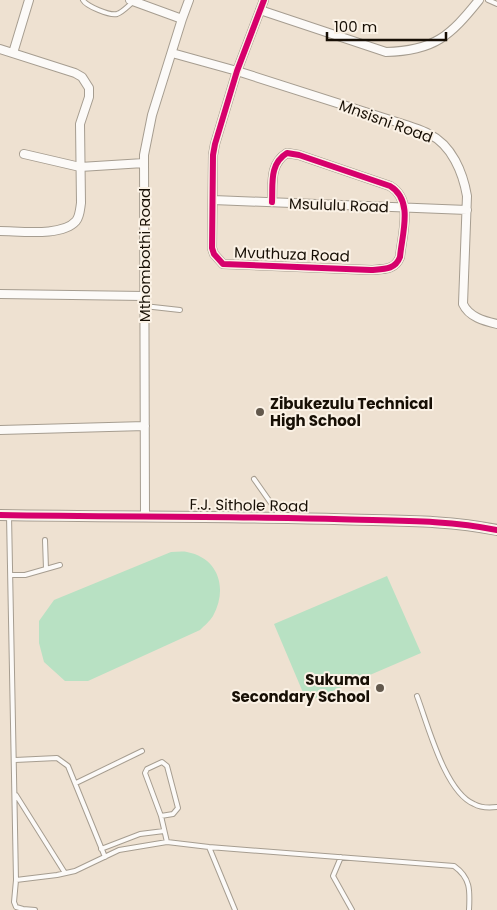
<svg xmlns="http://www.w3.org/2000/svg" width="497" height="910" font-family="Poppins,sans-serif">
<style>
.green{fill:#b8e1c3}
.lines{fill:none;stroke-linecap:round;stroke-linejoin:round}
.service-casing{stroke:#a69d90;stroke-width:6}
.minor-casing{stroke:#a69d90;stroke-width:10}
.tertiary-casing{stroke:#a69d90;stroke-width:12}
.service{stroke:#fcfaf8;stroke-width:4}
.minor{stroke:#fcfaf8;stroke-width:8}
.tertiary{stroke:#fcfaf8;stroke-width:10}
.cycleway-casing{stroke:#fbf2e6;stroke-width:9}
.cycleway{stroke:#d6006c;stroke-width:6}
.poi-dot{fill:#62584c;stroke:#fbf2e6;stroke-width:2}
.labels{text-anchor:middle;dominant-baseline:central;stroke-width:4;stroke-linejoin:round;paint-order:stroke}
.street-label{font-size:15px;fill:#170f05;stroke:#fbf2e6}
.poi-label{font-size:15px;font-weight:bold;fill:#170f05;stroke:#fbf2e6;text-anchor:start}
</style>
<rect width="100%" height="100%" fill="#eee1d1"/>
<path class="green" d="M171,552C176,552 182,551 187,552C219,558 228,589 213,616C210,621 204,626 200,630L88,681H65L44,662L39,643V621L54,600Z
M387,576L421,653L307,702L274,624Z"/>
<g class="lines">
<defs>
<path id="service" d="M83,0C86,6 110,16 117,14C123,12 129,5 134,1
M488,0L497,4
M144,306L180,310
M254,479L280,516
M9,515L16,880L57,875L75,871L119,850L167,842L209,847L454,866C471,878 470,891 469,910
M45,540L46,569
M11,575H25L60,565
M417,696C428,725 445,792 474,804C481,808 489,808 497,807
M15,760L57,758L68,766L105,857
M76,783L142,751
M16,795L65,873
M161,816L173,814L178,808L167,766L162,762L147,769L145,773L161,816L167,842
M209,847L235,910
M101,849L140,834L164,831
M341,857L333,876L352,910
M16,880L14,902L16,907L23,909L35,910"/>
<path id="minor" d="M130,0L182,19
M264,0L237,71L215,144L213,155L212,248L214,254L223,264L371,270C384,269 395,270 400,257C402,234 414,200 390,186L299,155L287,153C269,164 273,184 272,202
M260,10L386,52C434,51 450,36 479,0
M0,49L75,73L82,77L89,88V97L80,124L81,203C80,209 80,216 76,221C62,237 20,231 0,231
M13,53L29,0
M172,53L237,71L406,125C414,128 422,130 429,134C452,145 463,173 467,196L463,304C469,317 484,321 497,324
M24,154L80,167L144,163
M213,200L467,210
M0,294L144,296
M0,430L145,426
M145,517L144,155L152,115L182,19L189,0"/>
<path id="tertiary" d="M0,515C111,517 223,516 334,519C388,521 444,519 497,530"/>
</defs>
<use href="#service" class="service-casing"/>
<use href="#minor" class="minor-casing"/>
<use href="#tertiary" class="tertiary-casing"/>
<use href="#service" class="service"/>
<use href="#minor" class="minor"/>
<use href="#tertiary" class="tertiary"/>
<defs>
<path id="cycleway" d="M264,0L237,71L215,144L213,155L212,248L214,254L223,264L371,270C384,269 395,270 400,257C402,234 414,200 390,186L299,155L287,153C269,164 273,184 272,202
M0,515C111,517 223,516 334,519C388,521 444,519 497,530"/>
</defs>
<use href="#cycleway" class="cycleway-casing"/>
<use href="#cycleway" class="cycleway"/>
</g>
<g class="poi-dot">
<circle cx="260" cy="412" r="5"/>
<circle cx="380" cy="688" r="5"/>
</g>
<g class="labels">
<g class="street-label">
<text transform="translate(386 121) rotate(20)">Mnsisni Road</text>
<text transform="translate(339 205) rotate(2)">Msululu Road</text>
<text transform="translate(292 254) rotate(2)">Mvuthuza Road</text>
<text transform="translate(144 255) rotate(-90)">Mthombothi Road</text>
<text transform="translate(249 505) rotate(1)">F.J. Sithole Road</text>
</g>
<g class="poi-label">
<text x="270" y="403">Zibukezulu Technical<tspan x="270" dy="17">High School</tspan></text>
<text x="370" y="679" text-anchor="end">Sukuma<tspan x="370" dy="17">Secondary School</tspan></text>
</g>
</g>
<path d="M327 32v8h119v-8" fill="none" stroke="#170f05" stroke-width="2.5"/>
<text x="334" y="32" font-size="15" fill="#170f05" stroke="#fbf2e6" stroke-width="4" paint-order="stroke">100 m</text>
</svg>
